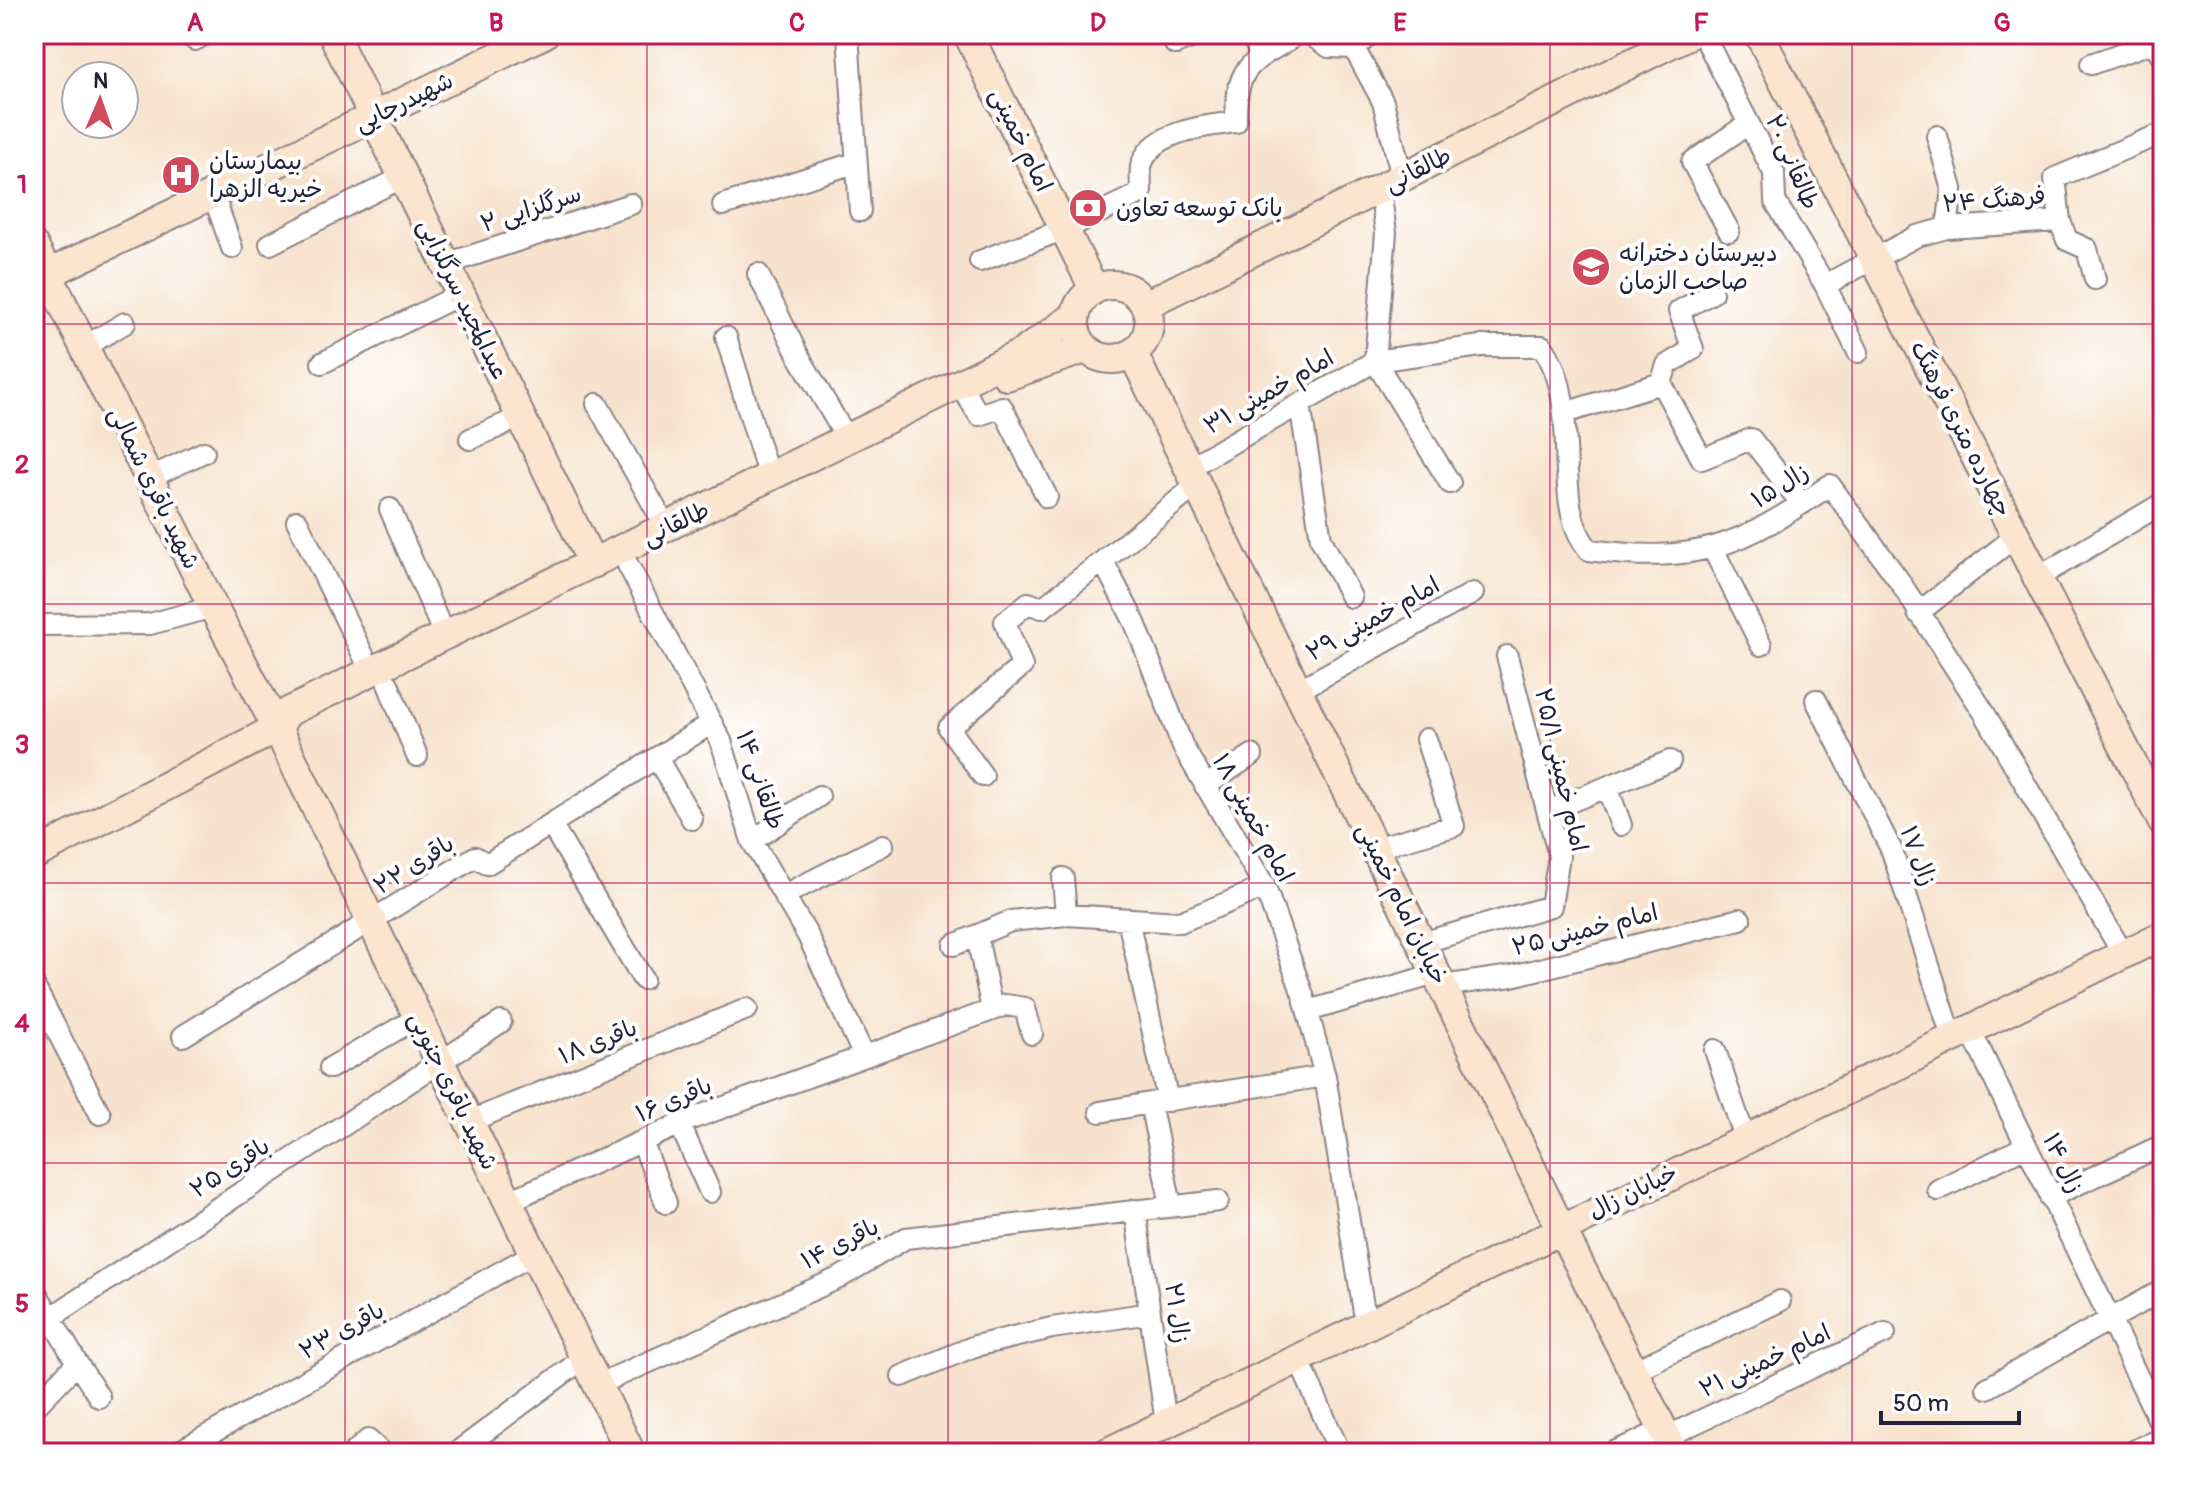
<svg xmlns="http://www.w3.org/2000/svg" width="2197" height="1487" font-family="Pangolin,'Playpen Sans Arabic',sans-serif">
<style>
.lines{fill:none;stroke-linecap:round;stroke-linejoin:round}
.lane-casing{stroke:#8c8284;stroke-width:14}
.street-casing{stroke:#8c8284;stroke-width:24}
.secondary-casing{stroke:#8c8284;stroke-width:32}
.lane{stroke:#fff;stroke-width:10}
.street{stroke:#fff;stroke-width:20}
.secondary{stroke:#fce5cf;stroke-width:28}
.grid{fill:none;stroke:#c2185b;stroke-width:2;stroke-opacity:0.55}
.labels{text-anchor:middle;dominant-baseline:central;stroke-width:8;stroke-linejoin:round;paint-order:stroke}
.street-label{font-size:24px;fill:#22223b;stroke:#fff}
.poi-label{font-size:24px;fill:#22223b;stroke:#fff;text-anchor:start}
.neatline{fill:none;stroke:#c2185b;stroke-width:3}
.grid-label{font-size:26px;text-anchor:middle;font-weight:bold;fill:#c2185b}
</style>
<rect width="100%" height="100%" fill="#fff"/>
<filter id="ink" filterUnits="userSpaceOnUse"><feTurbulence type="fractalNoise" baseFrequency=".0125" numOctaves="2"/><feDisplacementMap in="SourceGraphic" scale="16" xChannelSelector="R" yChannelSelector="G"/><feConvolveMatrix kernelMatrix="1 2 1 2 8 2 1 2 1" color-interpolation-filters="sRGB"/></filter>
<filter id="wash" filterUnits="userSpaceOnUse"><feTurbulence type="fractalNoise" baseFrequency=".006" numOctaves="4" result="noise"/><feDisplacementMap in="SourceGraphic" scale="32" xChannelSelector="R" yChannelSelector="G"/><feGaussianBlur stdDeviation="1.8" result="paint"/><feColorMatrix in="noise" values="0 0 0 0 0 0 0 0 0 0 0 0 0 0 0 0 0 1.4 0 .05"/><feComposite in="paint" operator="in"/></filter>
<g filter="url(#wash)">
<rect width="100%" height="100%" fill="#f7e3cd"/>
</g>
<g filter="url(#ink)">
<g class="lines">
<defs>
<path id="lane" d="M1654,1453L1665,1438"/>
<path id="street" d="M848,34L860,211
M1251,34L1261,57
M1309,34L1329,47L1354,48L1371,34
M1703,34L1774,173L1775,201L1825,285L1858,352
M2150,34L2163,59
M195,40L206,34
M1175,44L1200,34
M1354,48L1383,102L1402,177
M2091,64L2154,42
M1937,136L1952,189L1947,228
M213,194L232,248
M723,205L854,163
M2060,221L2067,240L2087,249L2095,279
M1729,231L1692,162L1748,124
M270,244L403,177
M980,261L1065,229L1141,193C1141,185 1140,175 1141,167C1149,131 1206,126 1236,122C1235,63 1253,62 1298,34
M446,264L631,204
M758,274L797,353L847,439
M1825,285L1917,236L1947,228L2060,221L2055,178L2163,133
M726,337L769,477
M84,347L125,323
M1375,361L1386,233L1380,189
M1375,361L1450,483
M322,363L461,294
M1661,383L1667,365L1693,349L1679,311L1712,293
M966,394L979,415L1002,407L1047,497
M597,404L667,529
M1300,404L1321,539L1351,597
M1565,413L1661,383L1702,459L1751,439L1802,504
M470,439L521,417
M1188,468L1375,361L1481,346H1542C1585,405 1548,503 1589,550C1698,565 1741,546 1830,485L1898,579L1985,714L2123,954
M149,478L204,452
M1197,485L1103,561L1135,623L1183,747L1265,887L1304,998L1325,1076L1366,1324
M390,509L445,637
M297,521L372,673
M1713,549L1761,645
M628,565L721,741L752,841L808,936L864,1056
M2037,578L2163,503
M1918,613L2016,536
M42,625L150,624L213,607
M388,684L417,756
M1297,691L1473,593
M1816,700L1892,851L1952,1037
M657,758L692,819
M983,776L949,728L1022,666L1005,622L1028,603L1042,608L1103,561
M1205,786L1252,755
M1607,787L1621,825
M1548,811L1670,761
M552,826L643,979
M34,827L46,849
M752,841L819,796
M1375,848L1454,826L1426,739
M1063,878L1066,915
M784,895L883,845
M1128,919L1168,1101
M977,936L992,1010
M1421,943L1551,906L1559,856L1507,656
M954,945L1011,921L1066,915L1180,922L1265,887
M34,986L100,1114
M1442,986L1512,976L1740,919
M1308,1011L1436,974
M1970,1029L2163,1429
M183,1036L475,857L487,864L712,723
M1715,1050L1745,1138
M330,1068L417,1018
M1100,1112L1150,1103
M468,1122L747,1009
M680,1125L710,1192
M642,1142L666,1203
M1938,1190L2026,1146
M2050,1197L2163,1145
M507,1202L694,1118L1006,1005L1025,1008L1032,1034
M1171,1205L1150,1103L1325,1076
M1135,1210L1166,1423
M34,1289L77,1363L34,1408
M50,1318L501,1022
M1298,1358L1340,1453
M77,1363L99,1397
M1633,1371L1780,1301
M902,1376L975,1346L1052,1328L1150,1313
M597,1385L839,1278L906,1238L1218,1201
M1987,1388L2163,1290
M1666,1437L1885,1333
M176,1453L533,1254
M353,1453L368,1440L382,1453
M456,1453L584,1358
M1612,1453L1663,1430
M2130,1453L2163,1436"/>
<path id="secondary" d="M333,34L593,564
M968,34L1094,289
M1759,34L2163,823
M34,246L213,607L277,728L631,1453
M48,274L544,34
M1075 322a37 37 0 1 1 74 0a37 37 0 1 1-74 0Z
M1145,305L1690,34
M1133,354L1560,1227L1675,1453
M1007,376L1085,349
M34,855L277,728L288,712L1022,353L1075,316
M1106,1453L2163,935"/>
</defs>
<use href="#lane" class="lane-casing"/>
<use href="#street" class="street-casing"/>
<use href="#secondary" class="secondary-casing"/>
<use href="#lane" class="lane"/>
<use href="#street" class="street"/>
<use href="#secondary" class="secondary"/>
</g>
</g>
<path class="grid" d="M345,34V1453M647,34V1453M948,34V1453M1249,34V1453M1550,34V1453M1852,34V1453M34,324H2163M34,604H2163M34,883H2163M34,1163H2163"/>
<defs>
<symbol id="hospital-disc" viewBox="-11 -11 22 22"><circle r="9.5" fill="#d1495b" stroke="#fff"/><path d="M-5-5h3v3.5h4V-5h3V5h-3V1.5h-4V5h-3Z" fill="#fff"/></symbol>
<symbol id="bank-disc" viewBox="-11 -11 22 22"><circle r="9.5" fill="#d1495b" stroke="#fff"/><path d="M-6-4H6V4H-6ZM0-2.3a2.3 2.3 0 1 0 0 4.6a2.3 2.3 0 1 0 0-4.6Z" fill="#fff"/></symbol>
<symbol id="school-disc" viewBox="-11 -11 22 22"><circle r="9.5" fill="#d1495b" stroke="#fff"/><path d="M0-5L7-2L0 1L-7-2ZM-4 1L0 2.5L4 1V4Q0 6-4 4Z" fill="#fff"/></symbol>
</defs>
<g fill-rule="evenodd">
<use href="#hospital-disc" x="159" y="153" width="44" height="44"/>
<use href="#bank-disc" x="1066" y="186" width="44" height="44"/>
<use href="#school-disc" x="1569" y="245" width="44" height="44"/>
</g>
<g class="labels">
<g class="street-label">
<text transform="translate(404 102) rotate(-26)">شهیدرجایی</text>
<text transform="translate(1021 140) rotate(64)">امام خمینی</text>
<text transform="translate(1792 162) rotate(67)">طالقانی ۲۰</text>
<text transform="translate(1418 170) rotate(-27)">طالقانی</text>
<text transform="translate(1994 200) rotate(-5)">فرهنگ ۲۴</text>
<text transform="translate(531 209) rotate(-18)">سرگلزایی ۲</text>
<text transform="translate(463 299) rotate(64)">عبدالمجید سرگلزایی</text>
<text transform="translate(1269 392) rotate(-30)">امام خمینی ۳۱</text>
<text transform="translate(1961 429) rotate(63)">چهارده متری فرهنگ</text>
<text transform="translate(1780 486) rotate(-32)">زال ۱۵</text>
<text transform="translate(154 488) rotate(64)">شهید باقری شمالی</text>
<text transform="translate(676 524) rotate(-26)">طالقانی</text>
<text transform="translate(1373 619) rotate(-29)">امام خمینی ۲۹</text>
<text transform="translate(1561 770) rotate(77)">امام خمینی ۲۵/۱</text>
<text transform="translate(760 780) rotate(71)">طالقانی ۱۴</text>
<text transform="translate(1253 818) rotate(61)">امام خمینی ۱۸</text>
<text transform="translate(1918 856) rotate(69)">زال ۱۷</text>
<text transform="translate(414 865) rotate(-32)">باقری ۲۲</text>
<text transform="translate(1402 904) rotate(64)">خیابان امام خمینی</text>
<text transform="translate(1585 930) rotate(-14)">امام خمینی ۲۵</text>
<text transform="translate(598 1042) rotate(-22)">باقری ۱۸</text>
<text transform="translate(453 1091) rotate(64)">شهید باقری جنوبی</text>
<text transform="translate(674 1100) rotate(-23)">باقری ۱۶</text>
<text transform="translate(2063 1163) rotate(64)">زال ۱۴</text>
<text transform="translate(230 1168) rotate(-33)">باقری ۲۵</text>
<text transform="translate(1633 1192) rotate(-26)">خیابان زال</text>
<text transform="translate(840 1244) rotate(-27)">باقری ۱۴</text>
<text transform="translate(1177 1313) rotate(82)">زال ۲۱</text>
<text transform="translate(342 1331) rotate(-29)">باقری ۲۳</text>
<text transform="translate(1765 1361) rotate(-25)">امام خمینی ۲۱</text>
</g>
<g class="poi-label">
<text x="209" y="161">بیمارستان<tspan x="209" dy="28">خیریه الزهرا</tspan></text>
<text x="1116" y="208">بانک توسعه تعاون</text>
<text x="1619" y="253">دبیرستان دخترانه<tspan x="1619" dy="28">صاحب الزمان</tspan></text>
</g>
</g>
<rect width="2197" height="1487" fill="none" stroke="#fff" stroke-width="88"/>
<g transform="translate(100 100) rotate(2)"><circle r="38" fill="#ffffff" stroke="#a7a7b1" stroke-width="2"/>
<path d="M0-6L14 30L0 20L-14 30Z" fill="#d1495b"/>
<text y="-12" font-size="22" font-weight="bold" text-anchor="middle" fill="#22223b">N</text>
</g>
<path d="M1881 1411v12h138v-12" fill="none" stroke="#22223b" stroke-width="4"/>
<text x="1893" y="1411" font-size="24" fill="#22223b" stroke="#ffffff" stroke-width="6" paint-order="stroke">50 m</text>
<rect x="44" y="44" width="2109" height="1399" class="neatline"/>
<g class="grid-label">
<text x="195" y="31">A</text>
<text x="496" y="31">B</text>
<text x="797" y="31">C</text>
<text x="1098" y="31">D</text>
<text x="1400" y="31">E</text>
<text x="1701" y="31">F</text>
<text x="2002" y="31">G</text>
<text x="22" y="193">1</text>
<text x="22" y="473">2</text>
<text x="22" y="753">3</text>
<text x="22" y="1032">4</text>
<text x="22" y="1312">5</text>
</g>
</svg>
